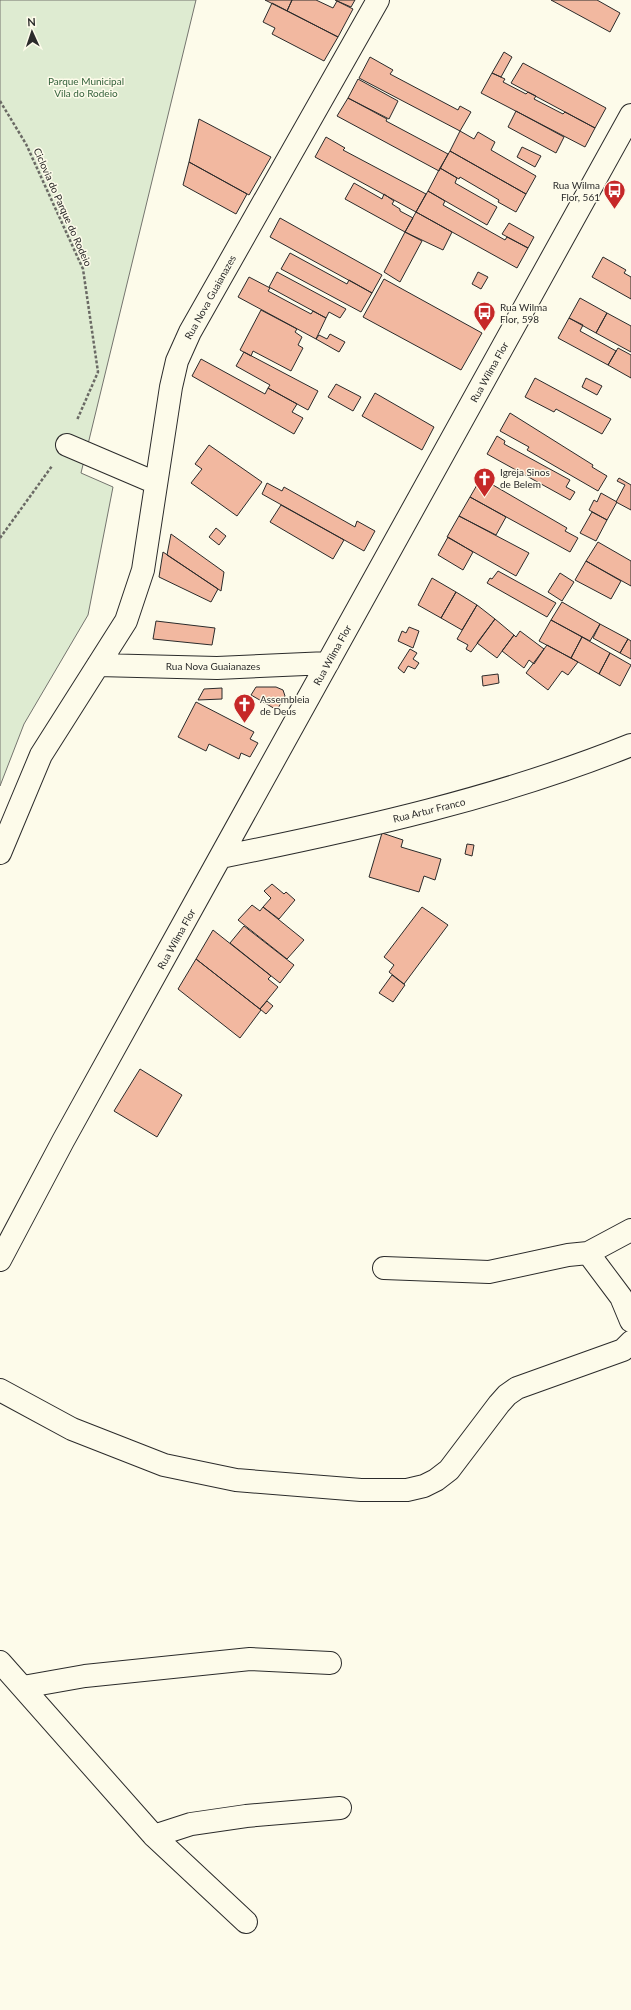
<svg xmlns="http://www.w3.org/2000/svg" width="631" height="2010" font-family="Lato,sans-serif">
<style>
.green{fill:#deebd1;stroke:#74746e}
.building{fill:#f2b8a0;stroke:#2b2b2b}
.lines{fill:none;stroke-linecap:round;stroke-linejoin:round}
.street-casing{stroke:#2b2b2b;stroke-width:24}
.path{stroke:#6a6964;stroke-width:2.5;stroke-dasharray:3 2;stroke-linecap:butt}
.street{stroke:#fdfbea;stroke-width:22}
.labels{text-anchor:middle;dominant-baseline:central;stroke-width:3;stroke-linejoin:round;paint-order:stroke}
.park-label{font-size:10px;fill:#34623c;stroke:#fdfbea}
.poi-label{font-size:10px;fill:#2b2b2b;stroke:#fdfbea;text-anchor:start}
.street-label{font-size:10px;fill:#2b2b2b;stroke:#fdfbea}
</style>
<rect width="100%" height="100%" fill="#fdfbea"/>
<path class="green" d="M0,0H196L81,473L113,487L88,615L24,724L0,786Z"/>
<path class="building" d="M265,0H292L287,11Z
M292,0H316L333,8L337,1L353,9L338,37L287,11Z
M335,0H355L351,7Z
M551,0H597L620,13L610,32Z
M272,3L338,37L324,61L272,34L275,28L263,22Z
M504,52L512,57L501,77L492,73Z
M370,57L393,70L390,74L458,110L460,106L471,112L460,131L359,78Z
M523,63L606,108L595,128L511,83Z
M492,73L505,79L503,82L526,94L528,92L536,96L534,99L563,114L565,112L595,128L585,147L481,93Z
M358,79L398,101L389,119L348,98Z
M348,98L387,119L386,121L448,154L439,171L337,116Z
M516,111L564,137L556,153L508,127Z
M199,119L271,157L249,195L189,162Z
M460,131L474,139L478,132L495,142L491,150L536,176L526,194L450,151Z
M326,137L345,148L343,150L426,194L416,212L315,157Z
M522,147L541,156L535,167L517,157Z
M450,151L526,194L516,212L498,202L499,200L460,177L459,179L440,168Z
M189,162L247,194L236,214L183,185Z
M440,168L457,178L455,183L497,207L487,225L428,191Z
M354,183L382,199L384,194L394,201L392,204L400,209V211L413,218L405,232L345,199Z
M428,191L445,201L443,205L505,240L507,237L528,248L517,268L416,212Z
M416,212L452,232L443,250L405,232Z
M280,218L382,275L372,293L270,237Z
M509,223L534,237L528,248L502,234Z
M405,232L422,241L400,282L384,272Z
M290,253L347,284L349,280L372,293L361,312L281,269Z
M603,257L626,270L624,273L631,277V299L592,277Z
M277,272L346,309L340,318L329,312L326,318L269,287Z
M478,272L488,277L481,289L472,284Z
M249,277L270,288L268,291L311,314L313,311L326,318L316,339L238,297Z
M384,279L482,333L461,370L363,317Z
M580,298L607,313L596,333L569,318Z
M261,310L297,329L295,332L302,337L298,345L303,348L291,371L253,351L251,356L240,350Z
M607,313L631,326V352L596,333Z
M569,318L583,325L580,331L616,351L608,365L558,338Z
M330,334L345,342L339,352L316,339L319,335L327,339Z
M618,348L631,355V378L608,365Z
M244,352L318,391L308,410L268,388L270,385L236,366Z
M201,359L265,394L268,388L297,404L292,412L303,418L294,434L192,376Z
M535,378L611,419L602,434L556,409L554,412L525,397Z
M586,378L602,386L597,395L582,387Z
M336,384L361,397L353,411L328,397Z
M375,393L434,427L422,450L362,416Z
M510,413L593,465L592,467L607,476L598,491L527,450L529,447L500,431Z
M497,436L505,441L504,444L570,480L566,487L575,492L570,500L487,454Z
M209,445L262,482L237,516L191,483L202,469L195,464Z
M481,478L567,528L565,531L578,538L570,552L470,497Z
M619,478L631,485V510L616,502L625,485L617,481Z
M267,483L282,491L284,487L355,527L357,521L375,531L364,551L262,494Z
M601,493L617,502L607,520L589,510L594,500L597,502Z
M470,497L506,517L496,535L459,516Z
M281,505L344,540L333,559L270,522Z
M592,512L607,520L596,541L580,533Z
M459,516L529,553L516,576L447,537Z
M216,528L226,536L219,545L209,537Z
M171,534L224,572L221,591L167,555Z
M448,537L473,552L463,570L438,555Z
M598,542L631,561V586L586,561Z
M163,552L218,589L211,602L159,577Z
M586,561L621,581L611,599L575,580Z
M498,571L556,603L547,617L487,583L490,578L492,579Z
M560,573L574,582L562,601L548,592Z
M432,578L456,592L441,618L418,605Z
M456,592L477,605L462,630L441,618Z
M562,602L600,624L590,641L551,620Z
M477,605L495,619L471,652L466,649L468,645L457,639Z
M495,619L514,635L497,658L477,643Z
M551,620L582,637L571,658L539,641Z
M156,621L215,628L212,645L153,639Z
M600,624L628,639L620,653L593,638Z
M409,627L419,631L413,648L398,641L402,631L406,633Z
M520,631L544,649L534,664L529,660L524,668L502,651L514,635L516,637Z
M582,637L610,653L599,674L571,658Z
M628,639L631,641V659L620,653Z
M547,645L578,662L568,675L562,671L548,690L526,673Z
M410,649L417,653L413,659L419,663L415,669L408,666L404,673L398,668Z
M610,653L631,665L620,686L599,674Z
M498,674L499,683L483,686L482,676Z
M256,687H276L283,690L285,696L277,710L251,695Z
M222,688V699L198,700L204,689Z
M196,702L254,732L250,739L258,743L250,757L241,753L239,759L209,744L206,751L178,737Z
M382,833L403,840L401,847L441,859L435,880L424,876L419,892L369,877Z
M467,844L474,845L472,856L465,854Z
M272,884L284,894L286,892L295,900L279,919L263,907L271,898L264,891Z
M252,905L260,911L263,907L304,940L287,959L238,920Z
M422,907L448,925L404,984L389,972L394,965L384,957Z
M244,926L294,965L280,983L230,943Z
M213,930L271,976L268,979L278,987L260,1009L196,959Z
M196,959L261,1010L240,1038L178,989Z
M392,975L405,985L393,1002L379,993Z
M267,1001L273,1006L266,1014L260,1009Z
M140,1069L182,1095L157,1137L114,1111Z"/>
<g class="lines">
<defs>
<path id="street" d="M67,445L156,483
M98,665L217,668L328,663
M0,853L41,755L126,621L143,570L171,387L177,361L190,332L378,0
M221,857C360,829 499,798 631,745
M588,1253L631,1230
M0,1260L63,1141L631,115
M384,1268L489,1272L568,1255L588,1253L621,1297L631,1321
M0,1390L72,1429L164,1465L236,1480L361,1490H407L424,1486L436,1480L449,1470L499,1404L507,1395L517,1388L623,1350L631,1342
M0,1662L154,1836L246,1922
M23,1687L85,1676L250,1659L330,1663
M154,1836L191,1824L246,1816L340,1808"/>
</defs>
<use href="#street" class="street-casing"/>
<path class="path" d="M0,101L26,144L83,269L98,372L77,420
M0,538L52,466"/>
<use href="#street" class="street"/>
</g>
<defs>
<symbol id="bus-pin" viewBox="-11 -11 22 30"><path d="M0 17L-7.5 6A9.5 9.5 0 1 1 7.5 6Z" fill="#c62828" stroke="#fdfbea"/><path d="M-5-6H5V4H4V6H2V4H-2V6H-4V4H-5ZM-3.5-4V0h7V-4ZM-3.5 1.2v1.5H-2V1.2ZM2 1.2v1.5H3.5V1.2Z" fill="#fff"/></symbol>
<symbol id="church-pin" viewBox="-11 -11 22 30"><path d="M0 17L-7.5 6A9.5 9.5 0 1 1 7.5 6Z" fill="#c62828" stroke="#fdfbea"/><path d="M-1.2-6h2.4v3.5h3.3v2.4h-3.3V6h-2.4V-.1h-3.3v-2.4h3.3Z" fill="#fff"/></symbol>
</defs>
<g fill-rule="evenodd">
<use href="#bus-pin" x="602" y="178" width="25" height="34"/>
<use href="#bus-pin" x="472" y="300" width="25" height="34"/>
<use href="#church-pin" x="472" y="466" width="25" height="34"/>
<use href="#church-pin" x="232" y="692" width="25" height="34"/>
</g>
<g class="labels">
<g class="park-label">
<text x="86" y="81">Parque Municipal<tspan x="86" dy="12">Vila do Rodeio</tspan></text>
</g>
<g class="poi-label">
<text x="600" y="185" text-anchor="end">Rua Wilma<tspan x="600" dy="12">Flor, 561</tspan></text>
<text x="500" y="307">Rua Wilma<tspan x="500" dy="12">Flor, 598</tspan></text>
<text x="500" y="472">Igreja Sinos<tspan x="500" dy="12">de Belem</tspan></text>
<text x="260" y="699">Assembleia<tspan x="260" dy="12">de Deus</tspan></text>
</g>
<g class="street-label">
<text transform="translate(63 207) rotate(66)">Ciclovia do Parque do Rodeio</text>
<text transform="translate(210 297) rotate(-61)">Rua Nova Guaianazes</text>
<text transform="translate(489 372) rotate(-61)">Rua Wilma Flor</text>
<text transform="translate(332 655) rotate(-61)">Rua Wilma Flor</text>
<text x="213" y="666">Rua Nova Guaianazes</text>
<text transform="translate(429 810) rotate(-14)">Rua Artur Franco</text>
<text transform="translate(176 939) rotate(-61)">Rua Wilma Flor</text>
</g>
</g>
<g transform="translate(32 32) rotate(357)" stroke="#fdfbea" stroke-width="3" paint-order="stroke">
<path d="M0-3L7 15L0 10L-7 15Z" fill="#2b2b2b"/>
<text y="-6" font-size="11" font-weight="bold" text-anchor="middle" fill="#2b2b2b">N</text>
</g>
</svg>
